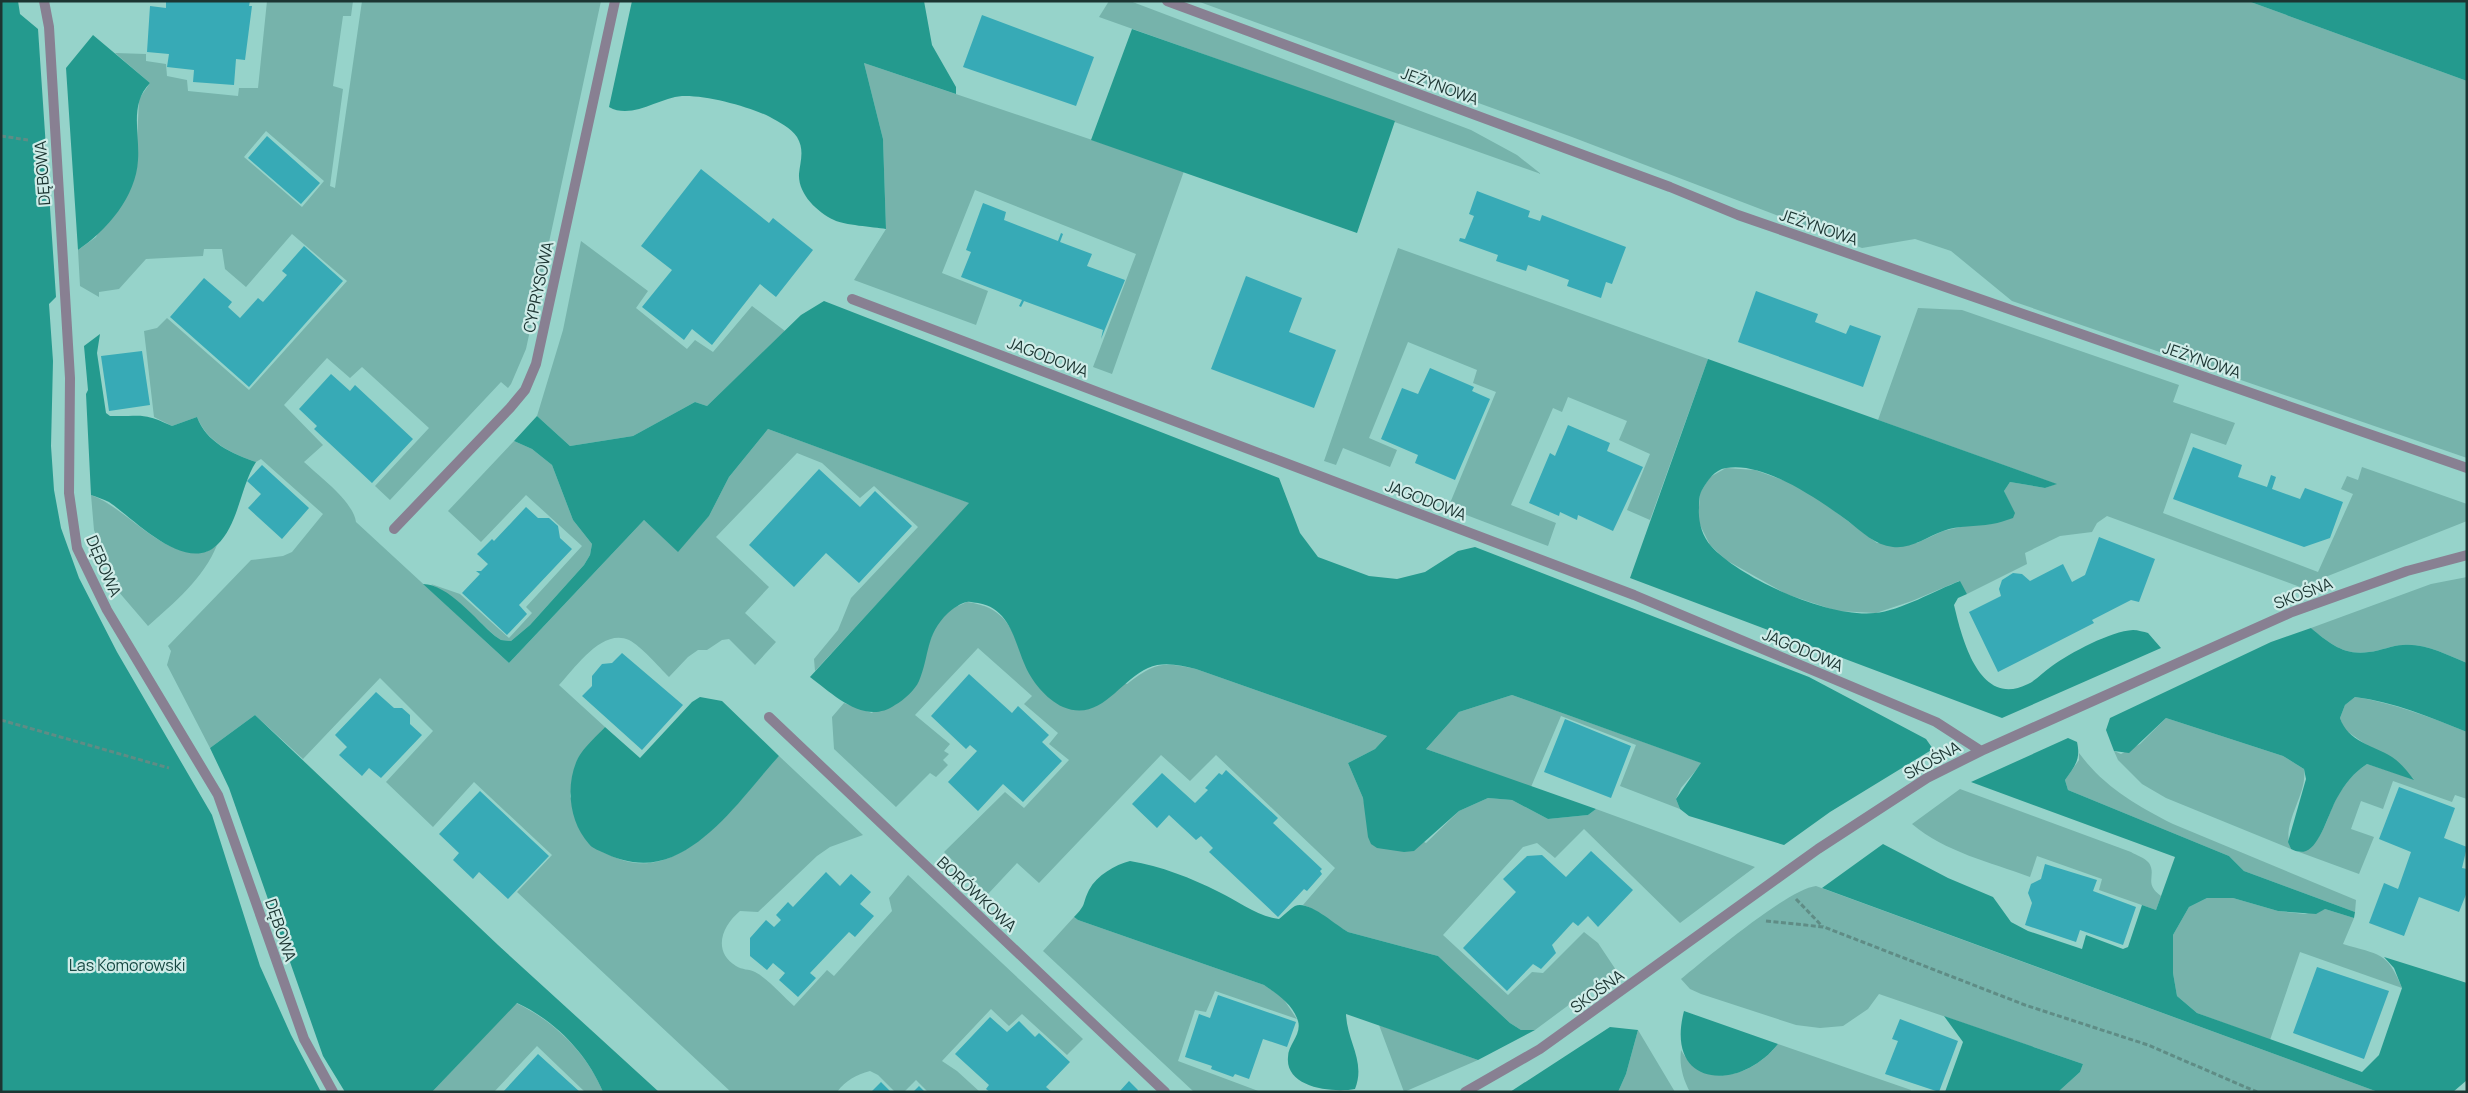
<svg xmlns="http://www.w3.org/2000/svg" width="2468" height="1093" font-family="Manrope,sans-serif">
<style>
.green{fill:#76b3ab;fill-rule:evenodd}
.forest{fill:#249a8e}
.building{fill:#37aab6}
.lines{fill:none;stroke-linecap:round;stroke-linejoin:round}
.path{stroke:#5f8c85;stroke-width:3;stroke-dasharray:5 2.5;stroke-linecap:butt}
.street{stroke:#888092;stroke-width:10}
.labels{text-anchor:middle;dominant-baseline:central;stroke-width:4.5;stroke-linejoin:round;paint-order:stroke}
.street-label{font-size:16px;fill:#1c3532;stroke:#cfece8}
.park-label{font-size:16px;fill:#164741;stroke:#cfece8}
</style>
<rect width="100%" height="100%" fill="#96d3ca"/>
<path class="green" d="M267,1H353L351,16H343L333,86L343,89L330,186L335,188L362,1H601L526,349L511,384L508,388L501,382L390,500L375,486L429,428L362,367L350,378L327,358L284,405L323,445L304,462C320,477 353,501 356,522L509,663L644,520L678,551L709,516L729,477L768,429L970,503L815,671L814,659L838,630L851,598L918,527L874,486L860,498L822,463L797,453L716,537L769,587L745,613L776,642L755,665L729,639L722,640L707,650H698L688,657L669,677C659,667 641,646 629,640C602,628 576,667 559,685L605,727L578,758L570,796L590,845C605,853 619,861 636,863C694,869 745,792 779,756L863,835L830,847L817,856L758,912L740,911C722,926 712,951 736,966C742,970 749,969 755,972C767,978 783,996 794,1006L827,970L834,976L892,911L889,898L908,875L1083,1039L1067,1055L1022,1014L1009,1026L991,1009L942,1061L957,1071L980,1092H928L916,1080L904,1092H895L878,1075L870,1071C856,1075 846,1080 837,1092H731L517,892L552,855L474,782L433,827L386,782L433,731L380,678L303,759L255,715L210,748L167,665L171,651L168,646L251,560L283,556L292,552L323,514L261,459L256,462C232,454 207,442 197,417L172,426L154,417L144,331L157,328L167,318L249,390L347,281L292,234L246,287L225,269L222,249H204L203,256L146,259L119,289L99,292V297L80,286L78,250L96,237L137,142L139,99L150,83L115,53L146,54V61L166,64L167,76L187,80L188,91L238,96L239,88H258ZM266,131L324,181L302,207L244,157Z
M1109,1H1130L1471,130L1517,155L1541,174L1099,17Z
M1197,1H2248L2467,81V458L2012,301L1951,251L1915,239L1862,248L1572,137Z
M864,63L1184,171L1112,374L1093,367L1136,254L975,190L942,273L988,291L976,325L854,280L886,229L883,139Z
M581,241L648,291L636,308L687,349L695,340L713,352L752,306L785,331L707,406L695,402L633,436L570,446L537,416L563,330Z
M1398,248L1708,359L1650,520L1627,510L1650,454L1619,440L1627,421L1568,397L1562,412L1553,408L1511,505L1556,523L1548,546L1448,508L1496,392L1473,383L1477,370L1408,342L1369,438L1397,450L1390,467L1343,448L1336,465L1324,461Z
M1918,308L1962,310L2179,385L2173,402L2235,423L2226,445L2191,433L2163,513L2318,572L2353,494L2341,489L2347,476L2358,480L2362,467L2467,504V521L2300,587L2107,516L2097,523L2092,532L2060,536L2025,553L2027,564L1967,594L1959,581L1912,601L1876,613L1837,611L1786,594L1726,560L1710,545L1698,521L1700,493L1710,477L1726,468L1755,470L1788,482L1816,497L1877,543H1917L1943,531L1969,525L1991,524L2014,513L2004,491L2010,482L2045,488L2056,484L1878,420Z
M514,441L532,449L552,465L573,520L592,544L590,555L584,565L530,625L511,641L501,640L495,636L457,601L431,584L460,594L509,638L532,613L526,607L582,546L526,495L481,542L448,511Z
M91,495C127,508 162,558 203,552C208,552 213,548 217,545C204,578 174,603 148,626L118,591L94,530Z
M2467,577V663C2447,655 2425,643 2403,645C2392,645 2381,651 2369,652C2344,656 2329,643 2311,628L2431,584Z
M967,602C996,606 1008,618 1018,645L1127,684C1154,663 1162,661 1196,669L1387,736L1375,749L1348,763L1363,798L1366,812L1426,843L1459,811L1488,798L1512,800L1548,819L1588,815L1596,809L1755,867L1680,923L1584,829L1555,858L1537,843L1523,847L1443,935L1508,995L1532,972L1543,973L1584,932L1598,943L1616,970L1535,1030H1521L1510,1023L1438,956L1348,932C1332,924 1319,910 1303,905L1335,868L1216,755L1190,781L1161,755L1039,883L1017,863L988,894L944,852L1005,792L1024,808L1069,760L1049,744L1058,733L1024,704L1032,696L978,648L915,715L950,744L944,751L949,754L943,760L948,765L936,777L930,773L896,807L834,749L832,717L844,703L872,713L926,652L936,624L951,609Z
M1512,695L1702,763L1681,788L1676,799L1680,809L1620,786L1636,745L1561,716L1531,787L1426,749L1459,712Z
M2355,697C2394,703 2430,717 2467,732V799L2455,795L2452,802L2393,781L2383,809L2361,801L2351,829L2374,837L2359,874L2299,852C2321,848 2327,817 2336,799C2344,785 2353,773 2367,764L2414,779L2344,729L2340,718L2345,705Z
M2166,718L2283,756L2304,769C2308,795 2280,824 2291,849L2166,798L2142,784L2118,760L2114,751L2121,754L2140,744Z
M2079,753C2103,786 2137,806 2173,824L2356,900L2355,912L2244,871L2229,856L2068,790L2065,780L2079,760Z
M1960,789L2131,852C2136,855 2145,858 2149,863C2157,876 2143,883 2161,896L2156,910L2099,890L2102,879L2037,856L2030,877C1990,862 1945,852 1912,824Z
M1816,886L2378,1092H2058L2080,1072L2083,1064L1879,994L1868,1009L1843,1026L1820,1028L1796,1025L1701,994L1690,989L1681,979C1707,958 1788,889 1816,886Z
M2207,898H2233L2278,911L2305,914L2325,909L2354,918L2343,944C2379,955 2387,951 2402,988L2300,952L2270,1040L2197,1013L2177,996L2173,973V935L2189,907Z
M1074,917L1078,920L1264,985L1282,997L1297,1019L1215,991L1206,1012L1195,1010L1178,1061L1261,1092H1194L1043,951Z
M516,1003C554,1021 587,1053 603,1092H585L537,1046L494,1092H432Z
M1379,1025L1478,1060L1404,1092Z
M1638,1030L1675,1092H1618L1626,1074Z
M1778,1044L1911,1090L1910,1092H1690C1683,1079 1679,1065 1681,1050C1704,1093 1754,1075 1778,1044Z"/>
<path class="forest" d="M1,1H18L20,14L38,29L56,297L49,304L53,361L51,446L54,490L61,528L79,578L117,652L212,815L260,966L291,1035L321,1092H1Z
M632,1H924L932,45L956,87V94L864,63L883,139L886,229C873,227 844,225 834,220C817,212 798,194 799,174C800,162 805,150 797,137C791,128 779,122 770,117C748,106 706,95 682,96C658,98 632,120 609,107Z
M2248,1H2467V81Z
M1132,29L1395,121L1357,233L1091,140Z
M93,35L150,83C129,104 140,134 138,160C136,197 107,230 78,250L66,68Z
M824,301L1279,478L1300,533L1318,557L1369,576L1397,579L1425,572L1458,551L1475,547L1809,677L1926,739L1933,749L1830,812L1784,845L1689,816L1680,809L1676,799L1701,763L1512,695L1459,712L1426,749L1596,809L1588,815L1548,819L1512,800L1488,798L1459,811L1414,851L1404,852L1377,848L1371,844L1368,837L1363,798L1348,763L1375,749L1387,736L1196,669C1180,665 1163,661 1148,668C1119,681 1100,723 1063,707C1046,699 1031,681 1024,663C1014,639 1009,608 978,603C975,603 970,601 967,602C961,603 952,609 948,613C925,635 930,655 919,681C915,690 904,700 895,705C865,726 834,695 810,677L969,503L768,429L729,477L709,516L678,552L644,520L509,663L423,584C448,584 476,620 495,636L501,640L511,641L530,625L584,565L590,555L592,544L573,520L552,465L532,449L514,441L537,416L570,446L633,436L695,402L707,406L801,315Z
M100,334L97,353L106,413L110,416C141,417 141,411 172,426L197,417C206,442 232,454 256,462C240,487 239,524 217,545C186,575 133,518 109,502C103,499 97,497 91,495L86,394L88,390L84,346Z
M1708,359L2057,484L2045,488L2010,482L2004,491L2015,513L2013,518C2006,520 1999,523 1992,524C1975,527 1959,525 1943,531C1927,537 1911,549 1893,547C1875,545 1862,532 1848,521C1819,500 1764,461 1726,468C1714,470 1708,480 1702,490C1699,495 1699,502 1699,508C1698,521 1702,536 1711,546C1742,580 1830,618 1875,613C1900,611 1936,590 1960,581L1967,594L1958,598L1954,605C1962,638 1979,709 2028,684C2037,680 2044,671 2052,666C2070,653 2111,631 2133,630C2138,630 2144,632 2148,633L2161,648L2002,718L1630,578Z
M2311,628C2329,643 2344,656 2369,652C2381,651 2392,645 2403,645C2425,643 2447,655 2467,663V732C2430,717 2394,702 2355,697L2345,705L2340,718C2348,742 2373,745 2392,757C2401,763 2408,772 2414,780L2367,764C2353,773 2345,784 2337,798C2329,812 2320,846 2306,851C2300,853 2295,851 2291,849L2288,842L2306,779L2304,769L2283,756L2166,718L2129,753L2114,751L2106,730L2110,718L2271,642Z
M700,697L722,701L779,756C748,790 716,838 672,857C648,867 624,863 602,852C598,850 592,848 589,844C569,822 565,785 578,758C584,747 597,736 605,727L640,758L692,702Z
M255,715L498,945L659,1092H603C587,1053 554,1020 517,1003L432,1092H345L323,1056L229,788L210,748Z
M2068,738L2077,742C2081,759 2075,766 2065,780L2068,790L2229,856L2244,871L2355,912L2354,918L2325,909L2316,914L2278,911L2233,898H2207L2189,907L2173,935V973L2177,996L2197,1013L2362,1072L2379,1055L2402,988L2394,968L2384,957L2467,983V1080L2453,1092H2378L1822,888L1883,844L1948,878L1993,897L2011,922L2028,931L2082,949L2086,935L2123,949L2128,947L2142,905L2156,910L2175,857L1971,782Z
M1130,861C1161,866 1191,878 1219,892C1238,901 1258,917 1279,919C1284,915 1290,909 1295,906C1309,900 1335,925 1348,932L1438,956L1510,1023L1521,1030H1535L1478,1060L1346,1014C1347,1042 1366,1061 1355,1089C1333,1093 1285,1088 1288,1057C1288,1044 1302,1035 1298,1021C1293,1004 1277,994 1264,985L1078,920L1074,917C1087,904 1082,904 1089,890C1097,875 1115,865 1130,861Z
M1684,1011L1778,1044C1739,1093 1664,1088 1684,1011Z
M1944,1016L2083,1064L2080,1072L2058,1092H1945L1963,1042Z
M1610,1027L1638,1030L1626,1074L1618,1092H1510Z"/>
<path class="building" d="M166,1H250L249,6H252L245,60L236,59L234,85L193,82L194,70L167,67L169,54L147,52L150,6L166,8Z
M982,15L1094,57L1076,106L963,67Z
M267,136L320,183L301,204L248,158Z
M701,169L769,223L773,218L813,250L776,297L760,284L712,345L692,329L684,340L642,307L672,270L641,246Z
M1477,191L1530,211L1528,217L1540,221L1542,215L1626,247L1612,284L1606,282L1601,298L1567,286L1569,280L1528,265L1526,271L1496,261L1498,255L1459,241L1460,238L1465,239L1474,216L1469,214Z
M983,203L1006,212L1004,220L1058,241L1061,233L1063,234L1060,242L1092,254L1087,266L1125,280L1101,339L1103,330L1024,301L1021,307L1019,306L1022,300L961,277L971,252L966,250Z
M304,246L343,281L249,387L170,317L204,278L232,302L228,307L240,318L258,298L263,302L287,275L282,271Z
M1246,276L1302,298L1289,332L1336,350L1314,408L1211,369Z
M1756,291L1818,314L1815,322L1846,334L1850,325L1881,336L1863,387L1738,342Z
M142,351L150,405L109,411L101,356Z
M1430,368L1474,387L1472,391L1490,399L1455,480L1415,463L1418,455L1381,439L1402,388L1418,394Z
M331,374L350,391L355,385L413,439L372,483L314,429L317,426L299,409Z
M1568,425L1610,443L1607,451L1643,467L1613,531L1578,515L1577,520L1560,512L1559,516L1529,503L1550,453L1555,456Z
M2193,447L2242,465L2238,477L2267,487L2271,475L2276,477L2272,489L2300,499L2305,488L2343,502L2330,538L2304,547L2173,499Z
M262,465L309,508L282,539L248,508L261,494L247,481Z
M819,469L860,507L875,491L912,526L859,583L826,553L794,587L749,545Z
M526,507L538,518H549L558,526L560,538L572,549L519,605L527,614L507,635L462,593L480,574L476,571H481L488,564L477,554L492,539L494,541Z
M2099,537L2155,559L2139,602L2131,600L2092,620L2094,623L1998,672L1969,612L2001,596L1999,589L2002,580L2013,573L2022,574L2030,581L2063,564L2072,582L2085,575Z
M622,653L683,705L642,750L582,696L592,686V676L602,664L612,663Z
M969,674L1012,713L1018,706L1049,735L1042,742L1062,761L1023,802L1003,784L978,811L948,782L977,751L970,745L966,749L931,716Z
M376,692L394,708H402L410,715V724L422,735L381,778L369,768L362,776L339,755L347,747L335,735Z
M1565,719L1631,746L1611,798L1544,772Z
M1226,770L1278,818L1273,823L1322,869L1320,871L1322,874L1307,891L1304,889L1278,917L1209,852L1213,848L1201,836L1196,840L1169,815L1157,828L1132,804L1162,773L1195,803L1208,790L1205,788L1219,773L1222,775Z
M2399,787L2455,808L2444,838L2467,847L2462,868L2467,869V892L2459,912L2419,897L2404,936L2369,923L2384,883L2398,889L2411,852L2379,839Z
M480,791L549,856L508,899L479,872L473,879L453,860L459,853L439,834Z
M1591,851L1633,890L1598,927L1588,916L1578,926L1573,922L1552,945L1556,953L1541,969L1533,964L1507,991L1463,948L1516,892L1503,879L1527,856L1542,855L1566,877Z
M2045,864L2097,880L2093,891L2136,907L2123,945L2080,930L2076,942L2025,925L2032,903L2028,893L2031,884L2041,879Z
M826,872L840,886L851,874L871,892L860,904L874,916L855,937L849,932L810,973L816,978L798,997L779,980L785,973L773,963L767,970L750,956V938L766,920L774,927L781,920L776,915L788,902L793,907Z
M2317,967L2389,991L2364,1059L2293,1033Z
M1218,995L1296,1022L1287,1047L1263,1039L1249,1079L1235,1074L1233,1077L1211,1069L1212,1066L1185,1057L1199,1014L1210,1018Z
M990,1017L1007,1032L1019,1021L1035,1037L1039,1033L1070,1062L1046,1087L1052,1092H990L986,1089L989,1085L955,1054Z
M1900,1019L1958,1041L1939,1092L1885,1074L1898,1041L1892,1039Z
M538,1054L580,1092H503Z
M1129,1081L1138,1090L1137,1092H1119Z
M881,1082L891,1092H871Z
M919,1086L925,1092H913Z"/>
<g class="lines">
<path class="path" d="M1,136L28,140
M1,720L169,768
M1796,899L1823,927
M1766,921L1824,927L2025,1005L2148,1045L2257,1092"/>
<path class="street" d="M44,1L49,27L70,378L69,493L77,548L107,610L218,795L304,1039L333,1092
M1167,1L1670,187L1738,215L2467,468
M852,299L1634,595L1936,722L1981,751
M394,529L510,408L525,390L536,364L615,1
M769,717L1165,1092
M1465,1092L1540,1049L1818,849L1927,778L1981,751L2292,612L2407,571L2467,555"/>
</g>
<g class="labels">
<g class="street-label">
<text transform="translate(1440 86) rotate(20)">JEŻYNOWA</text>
<text transform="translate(42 173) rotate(-94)">DĘBOWA</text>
<text transform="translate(1819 227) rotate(19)">JEŻYNOWA</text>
<text transform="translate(538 287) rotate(-78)">CYPRYSOWA</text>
<text transform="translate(1048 357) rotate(21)">JAGODOWA</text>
<text transform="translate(2202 360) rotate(19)">JEŻYNOWA</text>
<text transform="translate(1426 500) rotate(21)">JAGODOWA</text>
<text transform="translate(104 566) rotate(67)">DĘBOWA</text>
<text transform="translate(2303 593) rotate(-21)">SKOŚNA</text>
<text transform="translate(1803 650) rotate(23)">JAGODOWA</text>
<text transform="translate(1932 760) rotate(-29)">SKOŚNA</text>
<text transform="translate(977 894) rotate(43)">BORÓWKOWA</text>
<text transform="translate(281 930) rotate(71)">DĘBOWA</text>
<text transform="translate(1597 991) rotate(-36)">SKOŚNA</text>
</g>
<g class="park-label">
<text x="127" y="965">Las Komorowski</text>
</g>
</g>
<rect width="2468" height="1093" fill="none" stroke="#1c3532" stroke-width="5"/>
</svg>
